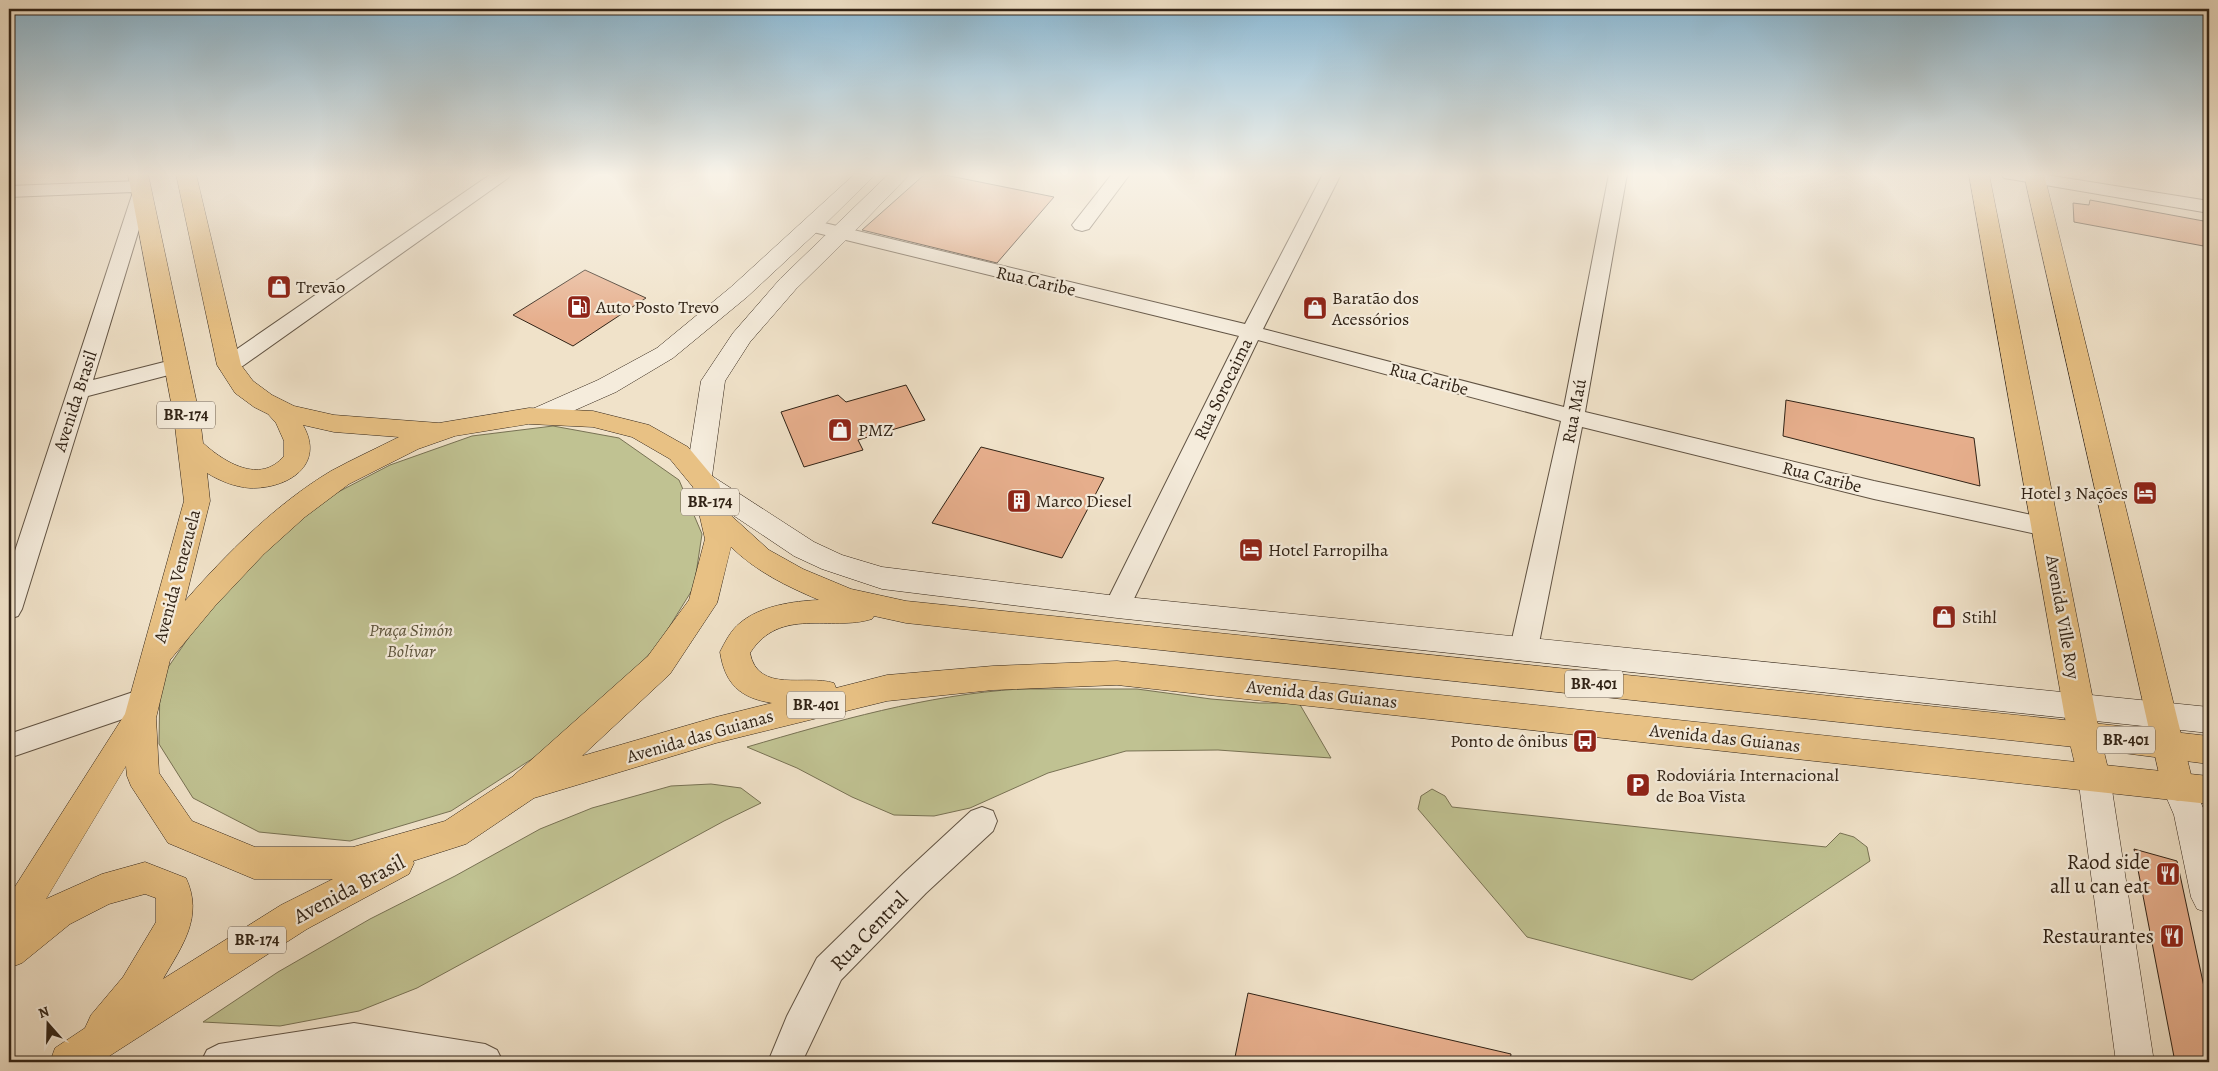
<svg xmlns="http://www.w3.org/2000/svg" width="2218" height="1071" font-family="Alegreya,serif">
<style>
.green{fill:#c0c292;stroke:#787254}
.building{fill:#e6ae8c;stroke:#312316}
.lines{fill:none;stroke-linecap:round;stroke-linejoin:round}
.street-casing{stroke:#615343;stroke-width:2}
.secondary-casing{stroke:#312316;stroke-width:1}
.primary-casing{stroke:#312316;stroke-width:1}
.highway-casing{stroke:#312316;stroke-width:1}
.street{fill:#f5ecdc;fill-rule:evenodd}
.secondary{fill:#f5ecdc;fill-rule:evenodd}
.primary{fill:#e8c184;fill-rule:evenodd}
.highway{fill:#e8c184;fill-rule:evenodd}
.labels{text-anchor:middle;dominant-baseline:central;stroke-width:4.5;stroke-linejoin:round;paint-order:stroke}
.shield{fill:#f5ecdc;stroke:#6c5f51;stroke-width:1}
.shield-label{font-size:16px;font-weight:bold;fill:#312316}
.street-label{font-size:18px;fill:#312316;stroke:#f5ecdc}
.poi-label{font-size:18px;fill:#312316;stroke:#f5ecdc;text-anchor:start}
.park-label{font-size:18px;font-style:italic;fill:#5c533b;stroke:#f5ecdc}
.near-poi-label{font-size:21px;fill:#312316;stroke:#f5ecdc;text-anchor:end}
.near-street-label{font-size:21px;fill:#312316;stroke:#f5ecdc}
</style>
<rect width="100%" height="100%" fill="#f0e2c9"/>
<filter id="stains"><feTurbulence type="fractalNoise" baseFrequency=".004" numOctaves="4"/><feColorMatrix values="0 0 0 0 .2 0 0 0 0 .09 0 0 0 0 .02 0 0 0 .5 -.17"/></filter>
<radialGradient id="worn" r=".72"><stop offset=".6" stop-color="#630" stop-opacity="0"/><stop offset="1" stop-color="#630" stop-opacity=".3"/></radialGradient>
<path class="green" d="M553,426L619,438L679,480L702,534L694,587L658,645L624,681L535,757L451,811L350,841L259,832L193,798L159,744L160,679L207,611L257,556L315,504L390,465L472,436Z
M1019,689H1137L1211,699L1259,703H1299L1331,758L1218,750L1126,751L1048,773L970,808L934,816L894,815L852,797L797,768L747,747C836,721 926,695 1019,689Z
M711,784L741,788L761,803L724,821L417,988L359,1011L280,1026L203,1022L278,972L370,919L455,876L540,829L592,808L671,786Z
M1432,789L1445,796L1452,807L1826,847L1840,833L1854,837L1867,847L1870,861L1692,980L1527,937L1418,809L1421,796Z"/>
<path class="building" d="M925,174H940L1054,197L997,263L862,230Z
M2090,200L2209,222V247L2074,222L2073,203L2089,205Z
M585,270L646,298L573,346L513,315Z
M906,385L925,420L858,440L863,450L804,467L781,412L838,395L846,402Z
M1786,400L1974,438L1980,486L1783,436Z
M981,447L1104,478L1062,558L932,523Z
M2134,849L2177,861L2209,1010V1062H2175Z
M1248,993L1511,1054L1510,1062H1234Z"/>
<g class="lines">
<defs>
<path id="street" d="M491,174H511L508,178L237,370L229,372L221,370L218,365L221,360Z
M1112,174H1130L1089,229L1082,231L1075,229L1072,225Z
M1323,174H1341L1263,329L1564,407L1609,174H1627L1585,412L1874,481L2046,518L2055,521L2058,527L2055,533L2046,536L1874,499L1582,427L1538,648L1534,656L1524,659L1514,656L1510,648L1561,421L1258,340L1130,607L1126,614L1117,617L1108,614L1104,607L1239,336L805,230L802,226L805,222L812,220L1245,324Z
M2001,174H2040L2209,201V213L2010,179L2004,178Z
M140,181L146,182L149,186L147,189L150,193L93,380L176,359L184,361L187,366L184,371L88,396L22,609L18,616L9,619V569L133,192L9,197V186Z
M145,688L155,692L159,700L155,708L9,758V734Z
M982,807L993,811L997,821L993,831L926,893L841,980L802,1062H768L787,1016L817,958L904,873L971,811Z
M354,1023L485,1044L497,1050L503,1062H383L354,1057L324,1062H201L207,1050L219,1044Z"/>
<path id="secondary" d="M855,174H876L819,230L747,297L673,358L616,392L548,422L539,424L530,422L527,416L530,410L598,380L657,348L731,287Z
M889,174H910L848,238L796,289L750,342L725,381L712,476L814,542L842,555L882,567L1117,596L2209,707V733L1117,618L882,589L822,569L794,556L697,491L693,483L690,482L686,476L701,381L733,333L780,279Z
M2094,763L2106,767L2110,777L2154,1062H2116L2078,777L2082,767Z
M2178,773L2190,777L2209,822V913L2197,909L2191,897L2174,815L2162,787L2166,777Z"/>
<path id="primary" d="M1969,174H1989L2100,735L2110,777L2106,787L2094,791L2082,787L2078,777L2068,735Z
M2024,174H2044L2194,787L2190,797L2178,801L2166,797L2162,787Z"/>
<path id="highway" d="M128,174H148L200,418L203,443C224,462 260,485 284,456V441L276,423L268,414L254,407L235,393L217,365L176,174H196L241,365L253,381L272,395L294,406L334,415L439,423L529,408L593,411L649,425L688,447L719,484L726,511L769,550L803,569L851,589L906,601L2084,722L2209,736V764L2084,748L906,623L874,616L872,619C831,632 780,606 750,653C758,694 806,674 834,683L836,688L887,675L993,666L1117,661L2209,776V804L1117,685L993,690L887,701L716,743L534,798L466,844L413,861L414,863L409,874L307,929L100,1062H50L55,1048L85,1028L91,1015L123,977L156,922V898L145,894L109,904L70,924L22,963L9,968V896L125,714L184,501L174,418ZM529,424L593,427L632,437L670,459L693,487L705,539L689,600L648,656L512,777L445,821L353,847H255L192,821L159,773L156,718L170,660L215,606L264,554L305,517L349,484L418,449L455,436ZM303,425L334,432L399,437C377,448 353,459 331,471C276,504 227,553 185,601L210,501L207,473C220,481 235,487 250,488C288,489 326,465 303,425ZM731,547C757,572 786,586 819,600C793,601 760,606 740,623C731,630 725,642 720,652C725,684 740,698 772,703L716,717L582,756L670,674L717,603ZM126,766L127,776L131,786L168,843L254,879H333L281,905L163,979C182,946 204,917 186,878L145,862L102,874L46,899Z"/>
</defs>
<use href="#street" class="street-casing"/>
<use href="#secondary" class="secondary-casing"/>
<use href="#primary" class="primary-casing"/>
<use href="#highway" class="highway-casing"/>
<use href="#street" class="street"/>
<use href="#secondary" class="secondary"/>
<use href="#primary" class="primary"/>
<use href="#highway" class="highway"/>
</g>
<linearGradient id="sky" x2="0" y2="1"><stop stop-color="#89b8d4"/><stop offset="0.54" stop-color="#f8f2e7"/><stop offset="1" stop-color="#f8f2e7" stop-opacity="0"/></linearGradient>
<rect width="2218" height="323" fill="url(#sky)"/>
<defs>
<symbol id="shop-square" viewBox="-11 -11 22 22"><rect x="-9" y="-9" width="18" height="18" rx="4" fill="#8f2418" stroke="#f5ecdc"/><path d="M-5-2.5h2.3a2.7 3.5 0 0 1 5.4 0H5L5.5 6h-11ZM-1.5-2.5h3a1.5 2.3 0 0 0-3 0Z" fill="#fff"/></symbol>
<symbol id="fuel-square" viewBox="-11 -11 22 22"><rect x="-9" y="-9" width="18" height="18" rx="4" fill="#8f2418" stroke="#f5ecdc"/><path d="M-5.5-6h7V0h2V4h1.3V-2.5L3-4.5l.8-.8L6-3V5H2.5V1h-1V6h-7ZM-4.2-4.7v3.2H.2V-4.7Z" fill="#fff"/></symbol>
<symbol id="hotel-square" viewBox="-11 -11 22 22"><rect x="-9" y="-9" width="18" height="18" rx="4" fill="#8f2418" stroke="#f5ecdc"/><path d="M-6-4.5h1.5V1H6V5H4.5V3h-9V5H-6ZM-4 0a1.8 1.8 0 1 1 3.6 0ZM.5 0V-2.5h3Q6-2.5 6 0Z" fill="#fff"/></symbol>
<symbol id="building-square" viewBox="-11 -11 22 22"><rect x="-9" y="-9" width="18" height="18" rx="4" fill="#8f2418" stroke="#f5ecdc"/><path d="M-4-6H4V6H1V3H-1V6H-4ZM-2.5-4.3h1.7v1.8h-1.7ZM.8-4.3h1.7v1.8H.8ZM-2.5-1h1.7V.8h-1.7ZM.8-1h1.7V.8H.8Z" fill="#fff"/></symbol>
<symbol id="bus-square" viewBox="-11 -11 22 22"><rect x="-9" y="-9" width="18" height="18" rx="4" fill="#8f2418" stroke="#f5ecdc"/><path d="M-5-6H5V4H4V6H2V4H-2V6H-4V4H-5ZM-3.5-4V0h7V-4ZM-3.5 1.2v1.5H-2V1.2ZM2 1.2v1.5H3.5V1.2Z" fill="#fff"/></symbol>
<symbol id="parking-square" viewBox="-11 -11 22 22"><rect x="-9" y="-9" width="18" height="18" rx="4" fill="#8f2418" stroke="#f5ecdc"/><path d="M-3.5-5.5H1a3.5 3.5 0 0 1 0 7H-1V5.5H-3.5ZM-1-3.4V-.6H.8a1.4 1.4 0 0 0 0-2.8Z" fill="#fff"/></symbol>
<symbol id="restaurant-square" viewBox="-11 -11 22 22"><rect x="-9" y="-9" width="18" height="18" rx="4" fill="#8f2418" stroke="#f5ecdc"/><path d="M-5-6h1v4h1v-4h1v4h1v-4h1v5L-1.5 .5V6h-2V.5L-5-1ZM5-6V6H3V1.5H1.5Q1.5-4 5-6Z" fill="#fff"/></symbol>
</defs>
<g fill-rule="evenodd">
<use href="#shop-square" x="265" y="273" width="28" height="28"/>
<use href="#fuel-square" x="565" y="293" width="28" height="28"/>
<use href="#shop-square" x="1301" y="294" width="28" height="28"/>
<use href="#shop-square" x="826" y="416" width="28" height="28"/>
<use href="#hotel-square" x="2131" y="479" width="28" height="28"/>
<use href="#building-square" x="1005" y="487" width="28" height="28"/>
<use href="#hotel-square" x="1237" y="536" width="28" height="28"/>
<use href="#shop-square" x="1930" y="603" width="28" height="28"/>
<use href="#bus-square" x="1571" y="727" width="28" height="28"/>
<use href="#parking-square" x="1624" y="771" width="28" height="28"/>
<use href="#restaurant-square" x="2154" y="860" width="28" height="28"/>
<use href="#restaurant-square" x="2158" y="922" width="28" height="28"/>
</g>
<g class="labels">
<g class="shield">
<rect x="157" y="401.5" width="58" height="27" rx="4"/>
<rect x="681" y="488.5" width="58" height="27" rx="4"/>
<rect x="1565" y="670.5" width="58" height="27" rx="4"/>
<rect x="787" y="691.5" width="58" height="27" rx="4"/>
<rect x="2097" y="726.5" width="58" height="27" rx="4"/>
<rect x="228" y="926.5" width="58" height="27" rx="4"/>
</g>
<g class="shield-label">
<text x="186" y="415">BR-174</text>
<text x="710" y="502">BR-174</text>
<text x="1594" y="684">BR-401</text>
<text x="816" y="705">BR-401</text>
<text x="2126" y="740">BR-401</text>
<text x="257" y="940">BR-174</text>
</g>
<g class="street-label">
<text transform="translate(1036 281) rotate(13)">Rua Caribe</text>
<text transform="translate(1429 379) rotate(15)">Rua Caribe</text>
<text transform="translate(1223 389) rotate(-64)">Rua Sorocaima</text>
<text transform="translate(75 401) rotate(-72)">Avenida Brasil</text>
<text transform="translate(1574 411) rotate(-79)">Rua Maú</text>
<text transform="translate(1822 477) rotate(14)">Rua Caribe</text>
<text transform="translate(177 576) rotate(-75)">Avenida Venezuela</text>
<text transform="translate(2063 617) rotate(80)">Avenida Ville Roy</text>
<text transform="translate(1322 694) rotate(6)">Avenida das Guianas</text>
<text transform="translate(700 736) rotate(-16)">Avenida das Guianas</text>
<text transform="translate(1725 738) rotate(6)">Avenida das Guianas</text>
</g>
<g class="poi-label">
<text x="296" y="287">Trevão</text>
<text x="1332" y="298">Baratão dos<tspan x="1332" dy="21">Acessórios</tspan></text>
<text x="596" y="307">Auto Posto Trevo</text>
<text x="858" y="430">PMZ</text>
<text x="2128" y="493" text-anchor="end">Hotel 3 Nações</text>
<text x="1036" y="501">Marco Diesel</text>
<text x="1268" y="550">Hotel Farropilha</text>
<text x="1962" y="617">Stihl</text>
<text x="1568" y="741" text-anchor="end">Ponto de ônibus</text>
<text x="1656" y="775">Rodoviária Internacional<tspan x="1656" dy="21">de Boa Vista</tspan></text>
</g>
<g class="park-label">
<text x="411" y="630">Praça Simón<tspan x="411" dy="21">Bolívar</tspan></text>
</g>
<g class="near-poi-label">
<text x="2150" y="862">Raod side<tspan x="2150" dy="24">all u can eat</tspan></text>
<text x="2154" y="936">Restaurantes</text>
</g>
<g class="near-street-label">
<text transform="translate(349 889) rotate(-28)">Avenida Brasil</text>
<text transform="translate(869 931) rotate(-46)">Rua Central</text>
</g>
</g>
<rect width="2218" height="1071" fill="none" stroke="#f0e2c9" stroke-width="30"/>
<rect x="10" y="10" width="2198" height="1051" fill="none" stroke="#312316" stroke-width="2.5"/>
<rect x="15" y="15" width="2188" height="1041" fill="none" stroke="#312316"/>
<g transform="translate(48 1024) rotate(340)" stroke="#f5ecdc" stroke-width="4" paint-order="stroke">
<path d="M0-4L9 19L0 12L-9 19Z" fill="#312316"/>
<text y="-8" font-size="14" font-weight="bold" text-anchor="middle" fill="#312316">N</text>
</g>
<rect width="100%" height="100%" filter="url(#stains)"/>
<rect width="100%" height="100%" fill="url(#worn)"/>
</svg>
